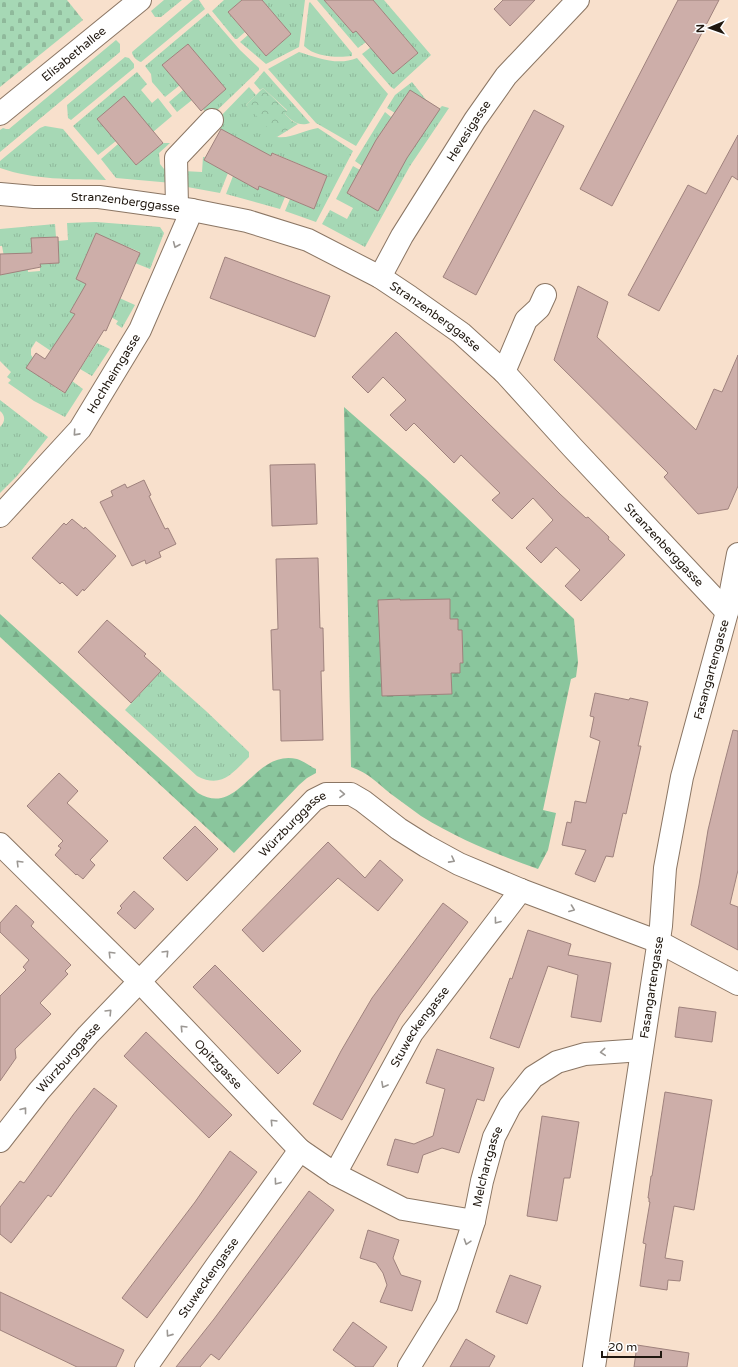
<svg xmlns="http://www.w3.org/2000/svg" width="738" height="1367" font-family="'Varela Round',sans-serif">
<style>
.grass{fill:url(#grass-tufts)}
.forest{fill:url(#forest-firs)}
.cemetery{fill:url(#cemetery-stones)}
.park{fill:url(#park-crowns)}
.building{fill:#cdaea9;stroke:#9f827d}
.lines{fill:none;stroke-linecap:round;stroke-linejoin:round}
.minor-casing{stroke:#8b7664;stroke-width:24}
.major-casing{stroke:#8b7664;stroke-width:24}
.minor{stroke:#fff;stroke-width:22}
.major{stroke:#fff;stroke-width:22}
.oneway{stroke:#9b9793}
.labels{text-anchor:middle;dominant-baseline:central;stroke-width:3;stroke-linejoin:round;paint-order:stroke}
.street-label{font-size:12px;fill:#201810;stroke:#fff}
</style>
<defs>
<pattern id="grass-tufts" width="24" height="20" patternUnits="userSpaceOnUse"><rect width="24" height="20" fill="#a6d8b5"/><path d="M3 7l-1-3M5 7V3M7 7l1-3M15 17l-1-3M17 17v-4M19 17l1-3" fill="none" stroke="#8fb99b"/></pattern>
<pattern id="forest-firs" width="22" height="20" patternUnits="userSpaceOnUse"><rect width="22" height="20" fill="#8ac69d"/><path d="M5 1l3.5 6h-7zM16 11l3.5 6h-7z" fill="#77a986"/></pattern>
<pattern id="cemetery-stones" width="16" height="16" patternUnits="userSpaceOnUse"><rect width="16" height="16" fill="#a6d8b5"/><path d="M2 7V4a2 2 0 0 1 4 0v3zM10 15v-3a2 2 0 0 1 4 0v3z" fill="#8fb99b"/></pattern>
<pattern id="park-crowns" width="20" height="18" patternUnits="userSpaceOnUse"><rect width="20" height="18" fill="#a6d8b5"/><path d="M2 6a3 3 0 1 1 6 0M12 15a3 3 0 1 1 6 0" fill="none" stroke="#8fb99b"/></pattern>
</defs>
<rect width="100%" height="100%" fill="#f8e0cc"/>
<path class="grass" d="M164,0H182L161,17H155L151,11Z
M193,0H199L205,9L141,62C137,61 132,56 132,52Z
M224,0H242L228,12L245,32L237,39H235L212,11Z
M262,0H305L299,47L266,64L240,42L248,35L266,56L291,34Z
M317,0H330L327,4L353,33L356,30L366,42L358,48Z
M373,0H384L431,55L394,89L391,87L362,54L371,47L393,74L418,53Z
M310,2L352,53V56C337,58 315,57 304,46L309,3Z
M208,13L240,50L259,68V70L210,117L203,109L226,89L188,44L163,65L180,85L165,97L152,82L151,74L145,66Z
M116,40L120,44V52L0,152V130L3,128L6,129H9Z
M299,52C318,58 338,66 357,58L388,94L356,146L316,123L268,69Z
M125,57L129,58L134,64V68L71,120L68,118L67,105Z
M264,71L310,123C299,127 292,121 285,114L287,110L263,88L260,90L254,83Z
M137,72L147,84L141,90L152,103L158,98L172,116L153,132L116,141L98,155L73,126Z
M412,82L427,101L439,109L442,106L449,108L410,166L365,247L322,224L330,210L347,219L353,208L336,199L353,166L360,170L362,166L355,161L385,112L391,117L395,113L387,108L395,95Z
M249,87L256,95L246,105L274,128L277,137C291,139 304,130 318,128L353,151L316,222L285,211L290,199L314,209L327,176L273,153L271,156L220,129L222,126L217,120Z
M183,90L192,100L177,112L169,102Z
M45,126L63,129L106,180C71,179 34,180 0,168V161L40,128Z
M163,143H170L159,153L160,164L164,169L173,161L172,183L116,178L101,159L118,144L136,165Z
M203,157H205L204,160L228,173L220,193L182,186L183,171L202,172Z
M233,176L257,189L259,186L285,197L280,209L226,194Z
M96,222L160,227L164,233L150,269L135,263L140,252L96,234L77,279L135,305L122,328L116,324L118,321L111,317L95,313L76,302L70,312L75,314L51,351L36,341L31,349V355L33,358L40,377L64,393L72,381L83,389L65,417L34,401L8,383L11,380L7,377L11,372L0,361V275L7,273L2,246H0V229L55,224L56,237L31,238L32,253H27L28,272L40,271V264L59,263L58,241L68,240L67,223Z
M97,343L110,349L92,376L80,369Z
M0,400L48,437L17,476L0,493V427C5,422 6,416 0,411Z
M161,671L206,711L249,752V757C232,773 222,789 197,776L125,710Z"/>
<path class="forest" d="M344,407L425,478L574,619L578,662L576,677L571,679L543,810L556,813L548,850L538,869C496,854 460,840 421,816C411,809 401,801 391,794C377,783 369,773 351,767Z
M0,614L198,793C240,818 253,749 297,759C304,761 309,766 316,769V773L307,778L299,785L234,853L0,637Z"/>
<path class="cemetery" d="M0,0H67L83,20L0,87Z"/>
<path class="park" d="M263,88L287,111L285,114L292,121L298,124L277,137L274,134V128H268L246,105Z"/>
<path class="building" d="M242,0H262L291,34L266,56L228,12Z
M324,0H373L418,53L393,74L356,31L353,33Z
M503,0H535L510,26L494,9Z
M678,0H719L612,206L580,189Z
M188,44L226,89L201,111L162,65Z
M410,90L440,109L407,158L378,211L347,193L376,140Z
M124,96L163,143L136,165L97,119Z
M534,110L564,126L476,295L443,277Z
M221,129L271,156L272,153L327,176L314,209L259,186L258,190L204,160Z
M738,135V180L732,176L659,311L628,295L688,185L706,194Z
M96,233L140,253L106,331L104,330L65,393L26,368L36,353L45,359L75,314L70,312L86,284L76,279Z
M58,237L59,263L40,264L41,267L0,275V254L32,253L31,238Z
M225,257L330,296L315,337L210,298Z
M578,286L608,302L597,337L696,430L714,389L722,392L738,355V486L728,509L698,514L664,477L668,473L554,360Z
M396,332L560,494L586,518L588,517L609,537L608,539L625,555L581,601L565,586L580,570L556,547L541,563L526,548L553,520L533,498L512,519L492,500L500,493L461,455L454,463L414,423L406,431L390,415L406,400L383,377L368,393L352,377Z
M315,464L317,524L272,526L270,465Z
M144,480L151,495L149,496L165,529L168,528L176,544L159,552L161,557L146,564L145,560L132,566L100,502L113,496L111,491L125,484L127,488Z
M72,519L84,529L85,527L116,556L84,591L83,589L77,596L62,582L60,584L32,558L64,523L66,525Z
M318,558L320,628H323L324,671H321L323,740L281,741L280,690H273L271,630L278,629L276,559Z
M400,599V600L450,599V619H458V630H462L463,663H460V673H451L452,694L382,696L378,600Z
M107,620L146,654L144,656L161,671L131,703L78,652Z
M595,693L629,700L630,698L648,702L638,746H641L626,814L623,813L613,857L606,856L595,882L575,874L586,850L562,845L567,822L571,823L575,801L586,803L600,741L590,737L594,717L590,716Z
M733,730L738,731V870L730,904L738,907V950L691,925L699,885L708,830L721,776Z
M59,773L78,791L67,803L108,841L90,860L95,865L83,879L77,874L76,875L55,855L61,848L58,846L63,841L27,806Z
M195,826L218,849L187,881L163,858Z
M328,842L365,878L380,860L403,880L378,911L338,878L263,952L242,930Z
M134,891L154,909L135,929L117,913L122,908L120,906Z
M443,903L468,922L400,1015L342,1120L313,1104L341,1051L372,998Z
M16,905L34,922L31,926L71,965L65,971L68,974L40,1003L51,1014L15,1049L16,1058L0,1081V996L26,970L23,967L29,960L0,932V923Z
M528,930L571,944L568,955L611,963L601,1022L571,1017L578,975L548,966L519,1048L490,1038L510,978L512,979Z
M215,965L301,1051L278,1074L193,987Z
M679,1007L716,1012L712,1042L675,1037Z
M146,1032L232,1115L209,1138L124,1056Z
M437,1049L494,1068L484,1101L477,1099L459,1153L442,1148L423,1155L418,1173L387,1165L395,1139L414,1144L433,1136L445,1089L426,1083Z
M94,1088L117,1106L51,1197L48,1195L11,1243L0,1234V1207L20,1181L24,1183L73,1115Z
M665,1092L712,1100L694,1210L674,1206L665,1258L683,1261L680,1281L668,1280L667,1290L640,1286L646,1244L643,1243L650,1202H649V1198H648L651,1176H652Z
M542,1116L579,1122L570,1178H564L557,1221L527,1216Z
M230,1151L257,1172L147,1318L122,1298L195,1202Z
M309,1191L334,1210L292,1266L219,1360L211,1354L200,1367H176L214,1319Z
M368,1230L399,1240L393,1258L401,1275L421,1281L412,1311L380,1302L387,1285L383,1273L376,1263L360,1258Z
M510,1275L541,1286L527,1324L496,1312Z
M0,1292L124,1350L116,1367H77L0,1330Z
M353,1322L387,1347L373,1367H356L333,1350Z
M466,1339L495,1356L489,1367H450Z
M637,1345L689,1353L687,1367H634Z"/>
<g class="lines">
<defs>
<g id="minor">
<path id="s1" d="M0,114L140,0"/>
<path id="s2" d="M0,194L34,197H99L192,210L247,221L308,240L380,277L410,297L461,333L504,372L572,447L727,612"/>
<path d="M177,207L176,158L212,120"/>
<path id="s3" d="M380,277L402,236L475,120L506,76L578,0"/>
<path d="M504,372L526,320L539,308L545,295"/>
<path id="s4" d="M0,516L80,429L140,330L192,210"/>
<path id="s5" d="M0,844L139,981L300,1150L335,1174L403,1209L474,1221"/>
<path id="s6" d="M0,1141L39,1091L88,1035L314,800L326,794H351L363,801L399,829L426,846L459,864L521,890L659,942L738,984"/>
<path id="s7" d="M335,1174L412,1033L521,890"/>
<path id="s8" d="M146,1367L217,1265L300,1150"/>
<path id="s9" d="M409,1367L447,1305L474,1221L482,1181L494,1137L510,1106L533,1077L557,1062L585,1054L642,1050"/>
</g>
<g id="major">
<path id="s10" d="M594,1367L661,926L665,868L682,777L727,612L738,554"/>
</g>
</defs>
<use href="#minor" class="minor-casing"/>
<use href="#major" class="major-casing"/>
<use href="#minor" class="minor"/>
<use href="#major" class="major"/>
</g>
<defs><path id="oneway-chevron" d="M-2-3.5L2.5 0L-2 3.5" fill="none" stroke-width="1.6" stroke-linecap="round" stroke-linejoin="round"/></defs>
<g class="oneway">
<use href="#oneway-chevron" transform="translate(176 245) rotate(113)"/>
<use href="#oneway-chevron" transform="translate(76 433) rotate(132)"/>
<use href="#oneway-chevron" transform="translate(342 794) rotate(2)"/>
<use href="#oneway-chevron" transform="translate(452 860) rotate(28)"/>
<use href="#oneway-chevron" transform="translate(19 863) rotate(-135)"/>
<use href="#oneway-chevron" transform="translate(572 909) rotate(21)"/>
<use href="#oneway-chevron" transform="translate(497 921) rotate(127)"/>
<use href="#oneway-chevron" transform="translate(166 953) rotate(-46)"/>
<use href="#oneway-chevron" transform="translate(111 954) rotate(-135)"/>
<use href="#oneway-chevron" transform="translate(109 1012) rotate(-46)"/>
<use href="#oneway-chevron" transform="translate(183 1028) rotate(-134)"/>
<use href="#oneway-chevron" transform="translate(603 1052) rotate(175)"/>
<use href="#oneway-chevron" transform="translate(384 1085) rotate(119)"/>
<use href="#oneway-chevron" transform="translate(24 1110) rotate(-52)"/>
<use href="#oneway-chevron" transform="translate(273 1122) rotate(-134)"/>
<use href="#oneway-chevron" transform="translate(277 1182) rotate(126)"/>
<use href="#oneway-chevron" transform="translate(467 1242) rotate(108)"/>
<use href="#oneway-chevron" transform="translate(169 1334) rotate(125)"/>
</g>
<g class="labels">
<g class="street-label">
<text stroke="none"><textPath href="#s1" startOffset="95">Elisabethallee</textPath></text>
<text stroke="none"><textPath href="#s3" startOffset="171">Hevesigasse</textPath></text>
<text stroke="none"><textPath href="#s2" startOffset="126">Stranzenberggasse</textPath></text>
<text stroke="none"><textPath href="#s2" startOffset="462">Stranzenberggasse</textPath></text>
<text stroke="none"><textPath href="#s4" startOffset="183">Hochheimgasse</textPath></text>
<text stroke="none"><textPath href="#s2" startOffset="786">Stranzenberggasse</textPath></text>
<text stroke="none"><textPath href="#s10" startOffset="708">Fasangartengasse</textPath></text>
<text stroke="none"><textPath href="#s6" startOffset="432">Würzburggasse</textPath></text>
<text stroke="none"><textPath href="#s10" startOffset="384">Fasangartengasse</textPath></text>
<text stroke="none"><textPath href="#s7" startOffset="170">Stuweckengasse</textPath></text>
<text stroke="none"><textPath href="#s6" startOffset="108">Würzburggasse</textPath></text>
<text stroke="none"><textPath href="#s5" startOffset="310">Opitzgasse</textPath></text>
<text stroke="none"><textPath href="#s9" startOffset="217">Melchartgasse</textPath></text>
<text stroke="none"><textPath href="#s8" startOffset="109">Stuweckengasse</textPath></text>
</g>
</g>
<g transform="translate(710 28) rotate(268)" stroke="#ffffff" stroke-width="3" paint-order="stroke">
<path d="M0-3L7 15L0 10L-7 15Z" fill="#201810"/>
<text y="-6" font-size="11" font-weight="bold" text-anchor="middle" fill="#201810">N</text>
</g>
<path d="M602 1351v6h59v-6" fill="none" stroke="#201810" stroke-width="2"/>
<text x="608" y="1351" font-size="12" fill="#201810" stroke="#ffffff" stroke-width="3" paint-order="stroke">20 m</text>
</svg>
